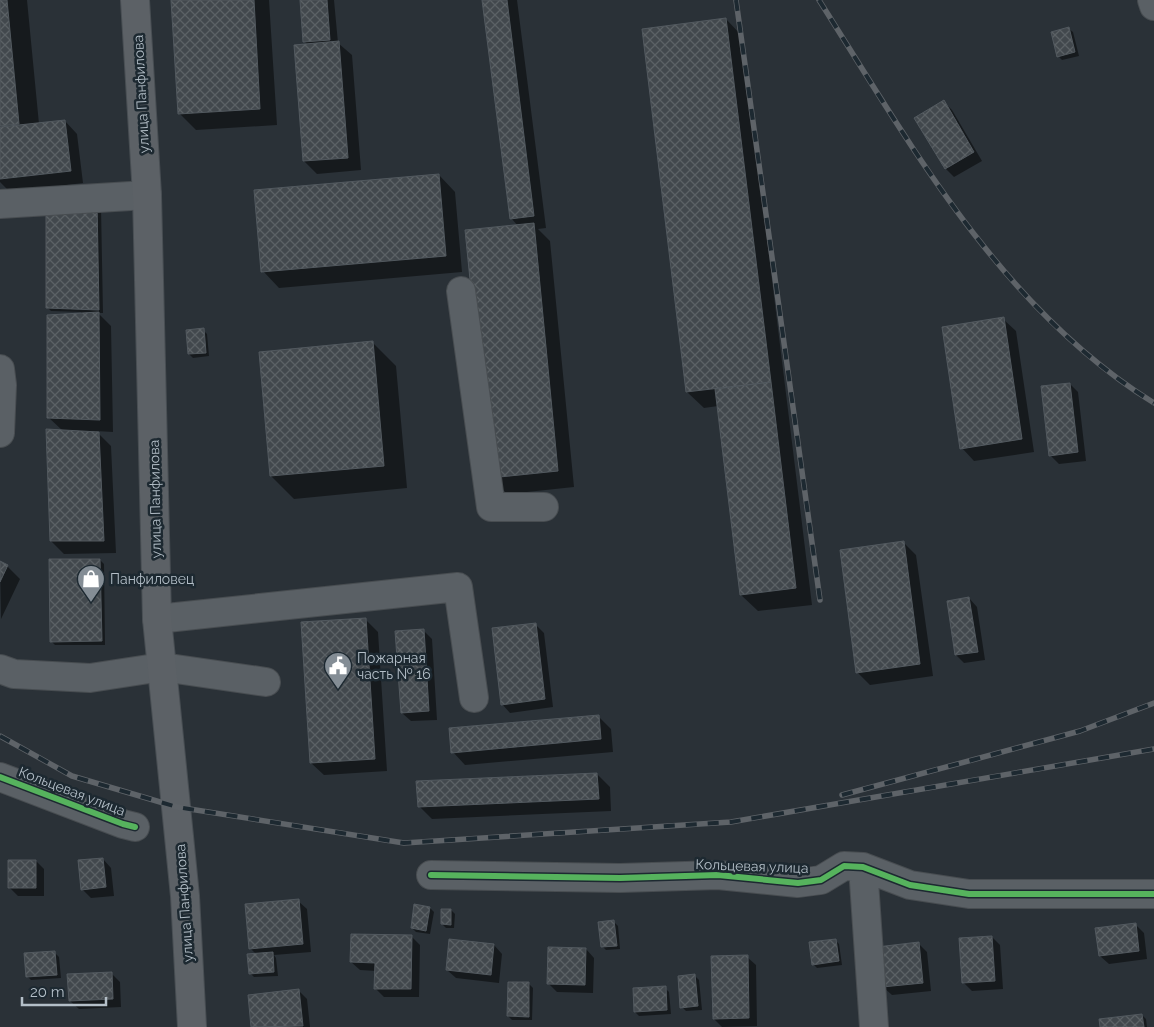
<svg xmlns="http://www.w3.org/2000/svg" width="1154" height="1027" font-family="Raleway,sans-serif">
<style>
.shadow{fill:#0007}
.building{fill:url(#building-cross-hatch);stroke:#52595f}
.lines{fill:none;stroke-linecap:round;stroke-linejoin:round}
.minor-casing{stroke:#484d51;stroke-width:30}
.major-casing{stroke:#484e53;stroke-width:30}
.minor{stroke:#5a6065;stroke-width:28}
.major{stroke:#5c6166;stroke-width:28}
.rail-casing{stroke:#5e6368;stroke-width:5.5}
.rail{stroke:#1d2931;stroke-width:4;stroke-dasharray:11;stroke-linecap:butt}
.cycleway-casing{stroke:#1d2931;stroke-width:9}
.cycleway{stroke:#56b35d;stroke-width:6}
.labels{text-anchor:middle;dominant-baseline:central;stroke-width:5;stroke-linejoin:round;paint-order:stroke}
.street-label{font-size:14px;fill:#b4bfc8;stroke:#1d2931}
.poi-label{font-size:14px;fill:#b4bfc8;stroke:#1d2931;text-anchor:start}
</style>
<defs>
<pattern id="building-cross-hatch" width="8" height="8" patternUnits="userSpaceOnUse" patternTransform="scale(1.25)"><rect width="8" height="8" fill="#42484d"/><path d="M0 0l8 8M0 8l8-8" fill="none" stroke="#5b6165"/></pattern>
</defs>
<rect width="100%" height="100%" fill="#2a3137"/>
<path class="shadow" d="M0,0H27L39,124L65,121L77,134L83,183L10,192L0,182Z
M173,0H269L277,125L196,130L180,114Z
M301,0H334L338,43L352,55L361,170L317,174L304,161L308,45L304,41Z
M483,0H517L546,228L538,229L550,241L574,487L507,494L491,477L518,226L511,218Z
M726,19L742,36L812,605L758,611L741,595L718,406L704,408L687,392Z
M1069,29L1073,32L1079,56L1062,60L1058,56Z
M944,102L952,110L982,161L954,177L946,169L916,118Z
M439,175L455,192L462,272L279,288L263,271Z
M47,205L101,207L103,313H98L111,326L113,432L96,431L111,446L116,553L64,554L51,541L63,431L48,417L81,312L51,311L47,307Z
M1003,319L1016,331L1034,452L974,461L962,448Z
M203,330L207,334L209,356L193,358L189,354Z
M373,343L396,366L407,488L294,499L271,476Z
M1070,384L1078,392L1086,461L1059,464L1050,455Z
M903,542L916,555L933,676L870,685L857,672Z
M100,560L104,564L105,645H55L51,641Z
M0,562L7,566L20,579L1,619Z
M969,598L977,607L985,660L964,663L956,655Z
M365,619L378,632L387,771L324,775L311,763Z
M535,624L544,633L553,707L510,713L502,704Z
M423,630L432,639L437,720L411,721L402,713Z
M598,716L611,729L613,752L465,765L453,752Z
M597,774L610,787L611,811L432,819L419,806Z
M103,859L111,868L114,896L91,898L82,889Z
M36,861L44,869V896H18L9,887Z
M298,901L307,909L311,952L274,955L276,958L278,976L254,977L250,973L257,955L250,948Z
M430,908L434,912L430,934L416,932L412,928Z
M451,910L455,914L454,928H446L442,924Z
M614,922L618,926L620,949L606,950L602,946Z
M1135,924L1144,933L1147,959L1109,964L1100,956Z
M411,936L420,945L419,997H384L375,988L376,971L360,970L351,962Z
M992,937L1000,945L1003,989L972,991L963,982Z
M835,940L839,944L842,965L817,968L813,964Z
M918,943L927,952L931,991L892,995L883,987Z
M494,945L502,954L499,983L456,978L447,970Z
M586,949L594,958L593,993L557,992L548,983Z
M55,953L59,957L61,978L31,980L27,976Z
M747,957L756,965L757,1026L722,1027L714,1019Z
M111,973L120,982L121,1007L79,1009L70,1001Z
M695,976L699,980L702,1010L686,1011L682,1007Z
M529,984L533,988L532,1020H512L508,1016Z
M665,988L669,992L671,1014L639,1016L635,1012Z
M299,991L307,999L310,1027H253L249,996Z
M1142,1015L1146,1019L1147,1027H1101Z"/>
<path class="building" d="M0,0H7L19,124L0,126Z
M171,0H254L260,109L178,114Z
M300,0H327L330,40L303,42Z
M482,0H507L534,216L510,219Z
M726,18L771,382L686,392L642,29Z
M1069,27L1075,52L1057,57L1051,32Z
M339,41L348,158L303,161L294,45Z
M944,100L974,152L945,169L914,118Z
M65,120L71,171L0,179V127Z
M439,174L446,256L261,272L254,190Z
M97,202L99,310L46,308V204Z
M534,223L558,471L490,478L465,230Z
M99,312L100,420L47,418V315Z
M1004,317L1022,439L960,449L942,327Z
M204,328L206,353L188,354L186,330Z
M373,341L384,466L270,476L259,352Z
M771,382L796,588L740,595L715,389Z
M1070,383L1078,452L1049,456L1041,386Z
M46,429L99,432L104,541H50Z
M904,541L920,664L856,673L840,550Z
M49,559H100L102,641L50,642Z
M0,561L8,565L0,582Z
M969,597L978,652L955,655L947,601Z
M366,618L375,759L310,763L301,622Z
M536,623L545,699L501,705L492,628Z
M424,629L429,711L401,713L395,631Z
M599,715L601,739L451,753L449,728Z
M597,773L599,799L418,807L416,781Z
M103,858L106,887L81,890L78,860Z
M8,860H36V888H8Z
M299,899L303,944L249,949L245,904Z
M414,904L430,907L426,931L411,928Z
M441,909H451V925L441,924Z
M614,920L617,946L601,947L598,922Z
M1136,923L1139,951L1099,956L1095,928Z
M351,934L412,935L411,989H374L375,963L350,962Z
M992,936L995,981L962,983L959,938Z
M449,939L494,944L491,975L446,970Z
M836,939L839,961L812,965L809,942Z
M919,942L923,983L882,987L877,947Z
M548,947L586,948L585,985L547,984Z
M55,951L57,975L26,977L24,953Z
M273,952L274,972L249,974L247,954Z
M748,955L749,1018L713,1019L711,956Z
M112,972L113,999L69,1001L67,974Z
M695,974L698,1006L680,1008L678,976Z
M508,982H529V1017L507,1016Z
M666,986L667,1010L634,1012L633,988Z
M299,989L303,1026L251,1027L248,995Z
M1142,1014L1144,1027H1100L1099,1019Z"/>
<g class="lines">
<defs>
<path id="minor" d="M1152,0L1154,6
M0,204L147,195
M461,291L491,507H544
M0,369L2,385L0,433
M157,619L458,587L474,698
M0,669L14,674L90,678L162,667L266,682
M0,777L123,824L135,827
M863,867L874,1027
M431,875L620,878L718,875L798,883L821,880L844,866L863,867L910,885L969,894H1154"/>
<path id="major" d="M135,0L147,195L157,619L185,896L192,1027"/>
</defs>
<use href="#minor" class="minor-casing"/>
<use href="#major" class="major-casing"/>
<use href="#minor" class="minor"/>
<use href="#major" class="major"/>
<defs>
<path id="rail" d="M736,0L820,600
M819,0C912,147 1002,309 1154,403
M0,736L72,776L177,807L404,843L731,822L1154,749
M842,795L1080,731L1154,703"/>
</defs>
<use href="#rail" class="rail-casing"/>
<use href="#rail" class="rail"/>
<defs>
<path id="cycleway" d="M0,777L123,824L135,827
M431,875L620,878L718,875L798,883L821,880L844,866L863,867L910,885L969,894H1154"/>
</defs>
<use href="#cycleway" class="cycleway-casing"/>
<use href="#cycleway" class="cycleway"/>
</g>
<defs>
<symbol id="shop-pin" viewBox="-11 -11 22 30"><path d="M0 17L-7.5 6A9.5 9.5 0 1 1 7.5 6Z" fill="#848d95" stroke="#1d2931"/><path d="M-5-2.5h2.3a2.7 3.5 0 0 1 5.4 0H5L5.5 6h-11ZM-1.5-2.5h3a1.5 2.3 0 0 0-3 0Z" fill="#fff"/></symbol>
<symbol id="civic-pin" viewBox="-11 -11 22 30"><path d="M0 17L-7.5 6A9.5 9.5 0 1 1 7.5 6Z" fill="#848d95" stroke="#1d2931"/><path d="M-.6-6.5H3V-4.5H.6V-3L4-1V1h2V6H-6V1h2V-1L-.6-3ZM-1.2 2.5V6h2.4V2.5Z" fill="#fff"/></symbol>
</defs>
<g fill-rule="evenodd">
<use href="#shop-pin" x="75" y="563" width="32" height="43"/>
<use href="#civic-pin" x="322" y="650" width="32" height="43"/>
</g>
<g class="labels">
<g class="street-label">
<text transform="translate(141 94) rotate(-93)">улица Панфилова</text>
<text transform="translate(155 499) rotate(-91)">улица Панфилова</text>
<text transform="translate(72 791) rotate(21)">Кольцевая улица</text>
<text transform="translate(752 866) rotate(2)">Кольцевая улица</text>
<text transform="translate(184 903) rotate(-94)">улица Панфилова</text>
</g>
<g class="poi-label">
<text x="110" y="579">Панфиловец</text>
<text x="357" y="658">Пожарная<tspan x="357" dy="16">часть № 16</tspan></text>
</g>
</g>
<path d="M22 997v8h84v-8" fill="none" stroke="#b4bfc8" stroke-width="2.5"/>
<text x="30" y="997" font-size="15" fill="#b4bfc8" stroke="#1d2931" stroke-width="4" paint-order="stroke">20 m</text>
</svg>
